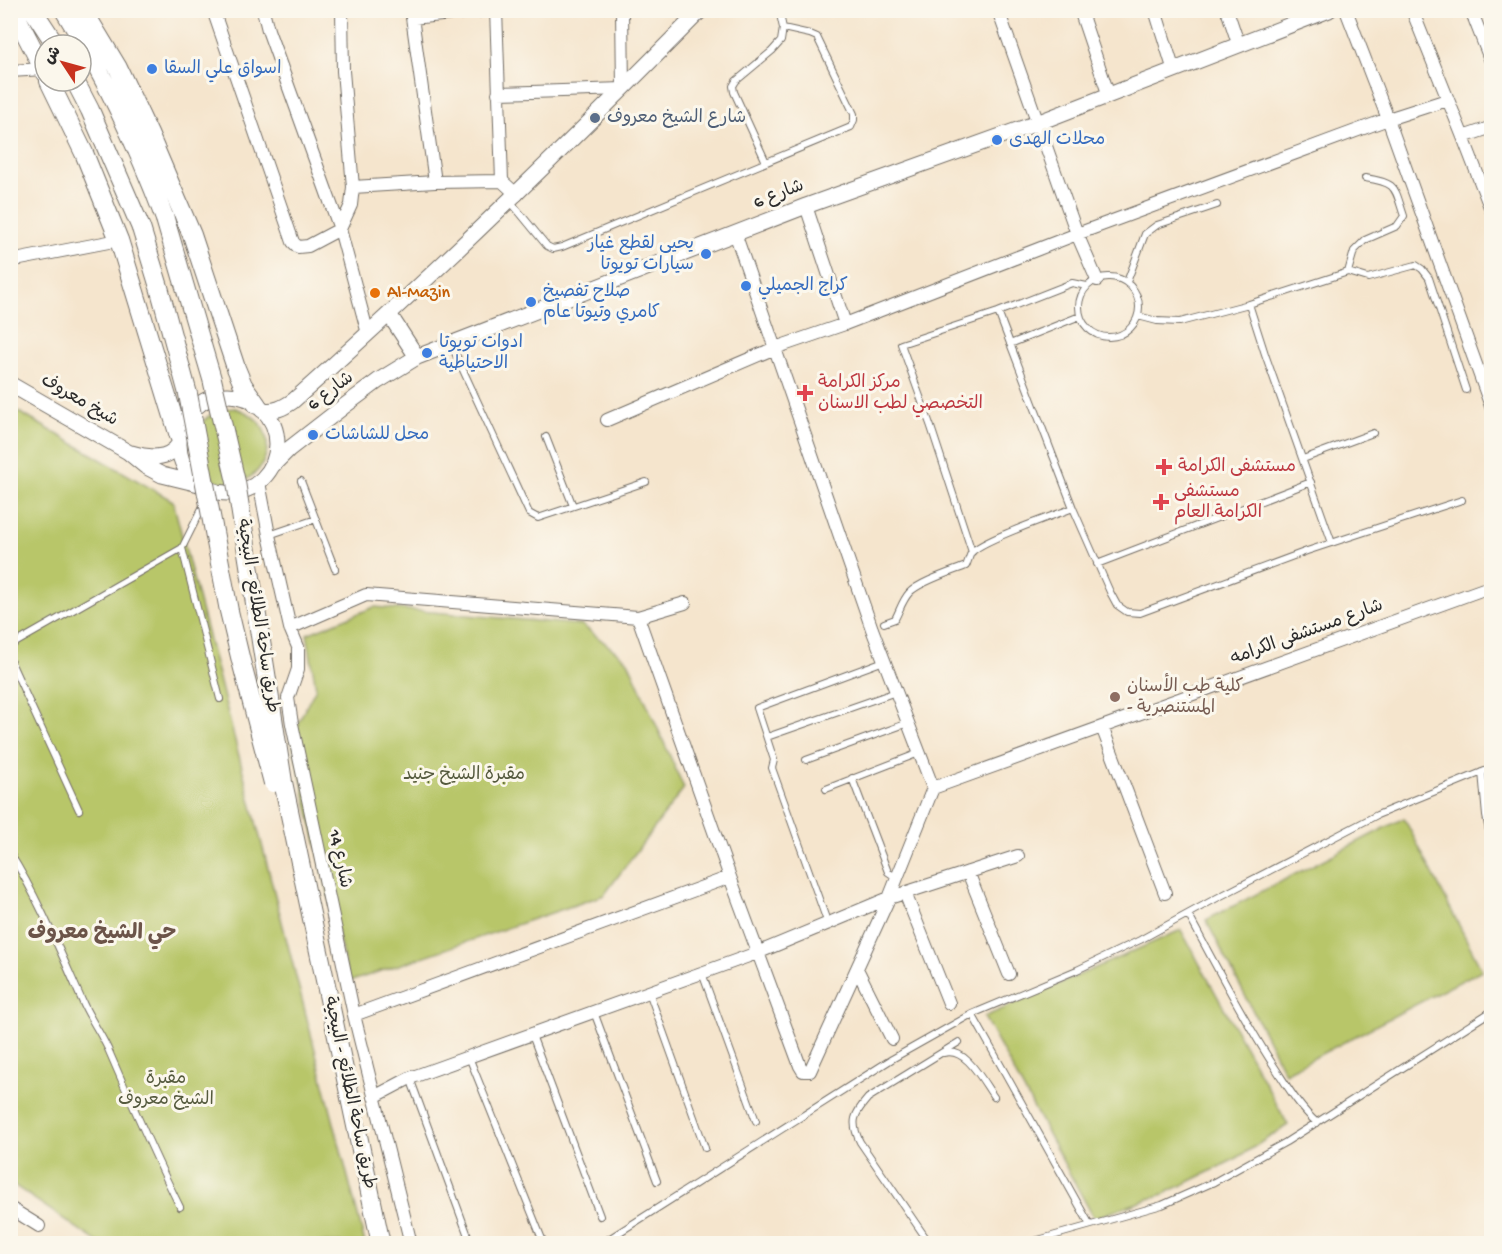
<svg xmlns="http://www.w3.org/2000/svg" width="1502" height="1254" font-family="'Gochi Hand','Playpen Sans Arabic',sans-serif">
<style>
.green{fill:#b8c669;stroke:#72784a;stroke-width:1.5}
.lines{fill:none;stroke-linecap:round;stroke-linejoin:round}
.service-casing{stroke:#726c64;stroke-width:8}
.minor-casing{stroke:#726c64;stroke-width:14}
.tertiary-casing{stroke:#726c64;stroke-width:17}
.primary-casing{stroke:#726c64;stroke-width:20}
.service{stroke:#fff;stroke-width:6}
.minor{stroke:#fff;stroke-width:12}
.tertiary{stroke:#fff;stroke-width:15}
.primary{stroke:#fff;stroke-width:18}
.primary-bridge-casing{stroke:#726c64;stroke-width:20;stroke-linecap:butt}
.primary-bridge{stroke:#fff;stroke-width:18}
.shop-dot{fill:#3f7fe0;stroke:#fbf7ec;stroke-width:2}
.service-dot{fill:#5c6f8a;stroke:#fbf7ec;stroke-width:2}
.food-dot{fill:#e8710a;stroke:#fbf7ec;stroke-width:2}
.health-dot{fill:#e0444e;stroke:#fbf7ec;stroke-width:2}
.education-dot{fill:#8d6e63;stroke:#fbf7ec;stroke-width:2}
.labels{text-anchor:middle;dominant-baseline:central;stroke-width:6;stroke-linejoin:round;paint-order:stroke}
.shop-label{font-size:18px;fill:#366cbe;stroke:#fbf7ec;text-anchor:start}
.service-label{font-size:18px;fill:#4e5e75;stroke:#fbf7ec;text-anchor:start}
.street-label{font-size:18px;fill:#2b2b2b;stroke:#fbf7ec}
.food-label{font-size:18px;fill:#c56008;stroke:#fbf7ec;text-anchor:start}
.health-label{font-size:18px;fill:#be3a42;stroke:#fbf7ec;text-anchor:start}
.education-label{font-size:18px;fill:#785e54;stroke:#fbf7ec;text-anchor:start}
.park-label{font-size:18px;fill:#555a3e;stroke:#fbf7ec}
.quarter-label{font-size:21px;font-weight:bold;fill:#6c5449;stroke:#fbf7ec}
</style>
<rect width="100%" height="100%" fill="#fbf7ec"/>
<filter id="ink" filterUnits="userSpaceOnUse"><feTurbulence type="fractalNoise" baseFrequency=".0167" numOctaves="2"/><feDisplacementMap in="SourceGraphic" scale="12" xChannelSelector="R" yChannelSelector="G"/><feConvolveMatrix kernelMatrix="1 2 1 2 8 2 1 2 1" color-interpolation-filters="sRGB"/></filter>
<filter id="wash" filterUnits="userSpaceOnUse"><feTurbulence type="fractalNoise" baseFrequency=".008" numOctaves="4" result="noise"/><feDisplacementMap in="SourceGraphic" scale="24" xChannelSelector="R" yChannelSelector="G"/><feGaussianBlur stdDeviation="1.35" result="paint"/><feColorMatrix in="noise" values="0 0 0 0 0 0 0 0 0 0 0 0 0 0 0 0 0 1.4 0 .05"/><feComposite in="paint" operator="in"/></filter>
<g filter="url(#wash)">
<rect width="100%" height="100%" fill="#f5e5cd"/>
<path class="green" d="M10,407L173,501L365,1243H99L11,1183Z
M235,408C290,424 267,492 221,482C217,481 212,478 208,476L196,430C206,415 217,409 235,408Z
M374,607L582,625L628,661L684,788L604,895L349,982L291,736L316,688L307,634Z
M1404,818L1482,970L1285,1073L1206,920Z
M1181,930L1288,1125L1237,1158L1166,1193L1094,1218L984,1017Z"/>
</g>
<g filter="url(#ink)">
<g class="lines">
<defs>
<path id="service" d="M766,162L734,92L733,86L736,81L772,51L781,41L783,28
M510,201L547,246L553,249L562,247L851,127L854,120V114L817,37L810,34L783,28L779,10
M1348,272L1354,251L1365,240L1397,226L1404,216C1394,187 1398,183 1365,178
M1079 307a30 30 0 1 1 60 0a30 30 0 1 1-60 0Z
M1127,282L1145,234L1157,225L1217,205
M1249,304L1265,354L1332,543
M1138,316L1157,321L1180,322L1249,304L1348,272L1368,278L1416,265L1422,269L1429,278L1466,390
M451,344L529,513L538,518L646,482
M1010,344L1080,316
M546,437L573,506
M1303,459L1373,433
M301,481L335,569
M1073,508L1110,592L1117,605L1127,612L1140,613L1307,551L1462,500
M269,535L316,519
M182,548L220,699
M972,552L931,427L901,344L998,312L1072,283L1087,286
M1097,564L1311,482
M884,623L895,619C900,610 902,601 909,593C919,582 951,572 966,566C968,562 969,557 971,553C981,540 1055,515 1073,508L998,312
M10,646L182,548L204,504
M10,660L79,810
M767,737L896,692
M806,760L908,723
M1482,772L1486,816L1492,846
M852,778L888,872L897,878
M826,789L919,753
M10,853C40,901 61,954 84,1005C91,1020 101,1034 108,1049C131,1102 154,1155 180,1207
M1188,914C1215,964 1241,1015 1272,1063C1286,1084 1298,1106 1317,1123
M828,924L772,768L774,760L757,708L884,661
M702,973L756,1121
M649,992L705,1148
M594,1012L657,1181
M972,1014L1090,1225
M532,1035L600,1216
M944,1053C966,1046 983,1082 994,1097
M469,1057L544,1244
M410,1078L471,1244
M601,1244L892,1059L972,1014L1077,970L1140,940L1215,899L1377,815L1492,768
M930,1244L860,1142C850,1122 854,1114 868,1098L959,1042
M1024,1244L1162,1205L1214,1182L1286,1142L1492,1011"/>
<path id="minor" d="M213,10L293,242L298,247L308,246L340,229L351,205L353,187L343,71L342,10
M263,10L268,30L340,229L368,334
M411,10L435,182
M496,10L502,181L517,195
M998,10L1077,234L1097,280
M1080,10L1109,96
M1155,10L1174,71
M1227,10L1239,46
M1346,10L1388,119L1492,409
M1412,10L1463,137L1492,212
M1471,10L1492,64
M412,18L491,10
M10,71L44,69
M498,93L623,89L622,10
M1463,137L1492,127
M353,187L435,182L502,181
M806,206L845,324
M10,261L119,240
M607,420L775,348L845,324L1077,234L1388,119L1447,100
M259,482L269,535L290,628L298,647V669L288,698L292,724L354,1015L411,1244
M638,617L730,877L800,1066L803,1071H810L889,898L933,788L872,629L735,233
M290,628L366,595L638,617L685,603
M1102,727L1165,893
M933,788L1492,586
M968,872L1009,974
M905,893L949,1003
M857,969L892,1039
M354,1015L730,877
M374,1097L410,1078L757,953L889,898L1018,856
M10,1208L39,1226"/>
<path id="tertiary" d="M389,314L417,357
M10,384L128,452L145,466L162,475L199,484
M179 444a49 49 0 1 1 98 0a49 49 0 1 1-98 0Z
M262,410C275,412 283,408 293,401C434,276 569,144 701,10
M131,453C148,458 168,461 179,444
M271,467L289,449L343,407L378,381L417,357L806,206L1037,123L1329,10"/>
<path id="primary" d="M13,10L45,72
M33,10L56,45
M64,10C105,76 138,147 165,219
M83,10L118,68L149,134L192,235L236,368L243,385L257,405
M49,81L84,153L119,240L179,436
M75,81L90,110L141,228"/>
</defs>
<use href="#service" class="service-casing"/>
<use href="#minor" class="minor-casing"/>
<use href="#tertiary" class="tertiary-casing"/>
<use href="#primary" class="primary-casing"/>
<use href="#service" class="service"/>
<use href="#minor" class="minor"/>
<use href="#tertiary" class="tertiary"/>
<use href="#primary" class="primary"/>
<defs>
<path id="primary-bridge" d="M165,219L212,379L236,482L283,782L381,1244
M141,228L159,287L188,394L229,611L241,661L273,783"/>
</defs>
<use href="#primary-bridge" class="primary-bridge-casing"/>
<use href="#primary-bridge" class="primary-bridge"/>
</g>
</g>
<g class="shop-dot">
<circle cx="152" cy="69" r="6"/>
<circle cx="997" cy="140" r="6"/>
<circle cx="706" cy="254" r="6"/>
<circle cx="746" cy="286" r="6"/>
<circle cx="531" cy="302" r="6"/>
<circle cx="427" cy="353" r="6"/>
<circle cx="313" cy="435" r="6"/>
</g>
<circle class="service-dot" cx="595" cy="118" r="6"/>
<circle class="food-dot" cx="375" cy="293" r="6"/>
<g class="health-dot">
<path d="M802 384h6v6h6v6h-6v6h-6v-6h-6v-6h6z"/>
<path d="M1161 458h6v6h6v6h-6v6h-6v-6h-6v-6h6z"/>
<path d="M1158 493h6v6h6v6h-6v6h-6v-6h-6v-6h6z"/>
</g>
<circle class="education-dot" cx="1115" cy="697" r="6"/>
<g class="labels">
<g class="shop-label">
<text x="164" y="69">اسواق علي السقا</text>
<text x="1009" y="140">محلات الهدى</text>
<text x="694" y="244" text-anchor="end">يحيى لقطع غيار<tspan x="694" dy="21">سيارات تويوتا</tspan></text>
<text x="758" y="286">كراج الجميلي</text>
<text x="543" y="292">صلاح تفصيخ<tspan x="543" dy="21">كامري وتيوتا عام</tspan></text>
<text x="439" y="343">ادوات تويوتا<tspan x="439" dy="21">الاحتياطية</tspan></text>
<text x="325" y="435">محل للشاشات</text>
</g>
<g class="service-label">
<text x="607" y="118">شارع الشيخ معروف</text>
</g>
<g class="street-label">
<text transform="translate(779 195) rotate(-21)">شارع 6</text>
<text transform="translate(331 392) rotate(-37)">شارع 6</text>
<text transform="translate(79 401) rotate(30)">شیخ معروف</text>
<text transform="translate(257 616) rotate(81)">طريق ساحة الطلائع - البيجية</text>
<text transform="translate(1307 633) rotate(-20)">شارع مستشفى الكرامه</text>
<text transform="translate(339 859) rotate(78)">شارع 14</text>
<text transform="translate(349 1093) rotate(78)">طريق ساحة الطلائع - البيجية</text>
</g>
<g class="food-label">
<text x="387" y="293">Al-Mazin</text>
</g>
<g class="health-label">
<text x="818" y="383">مركز الكرامة<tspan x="818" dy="21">التخصصي لطب الاسنان</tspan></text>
<text x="1178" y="467">مستشفى الكرامة</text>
<text x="1174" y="492">مستشفى<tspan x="1174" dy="21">الكرامة العام</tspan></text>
</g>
<g class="education-label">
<text x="1127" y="687">كلية طب الأسنان<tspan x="1127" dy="21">- المستنصرية</tspan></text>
</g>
<g class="park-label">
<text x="464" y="775">مقبرة الشيخ جنيد</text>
<text x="166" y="1079">مقبرة<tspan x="166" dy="21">الشيخ معروف</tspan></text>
</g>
<g class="quarter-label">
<text x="102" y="934">حي الشيخ معروف</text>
</g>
</g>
<rect width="1502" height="1254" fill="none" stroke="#fbf7ec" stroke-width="36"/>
<g transform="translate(63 63) rotate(306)"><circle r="28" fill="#fbf7ec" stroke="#a8a59f" stroke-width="1.5"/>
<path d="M0-4.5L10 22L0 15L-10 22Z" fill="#c8321e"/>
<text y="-9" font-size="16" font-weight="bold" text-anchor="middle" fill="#2b2b2b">ش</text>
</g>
</svg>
